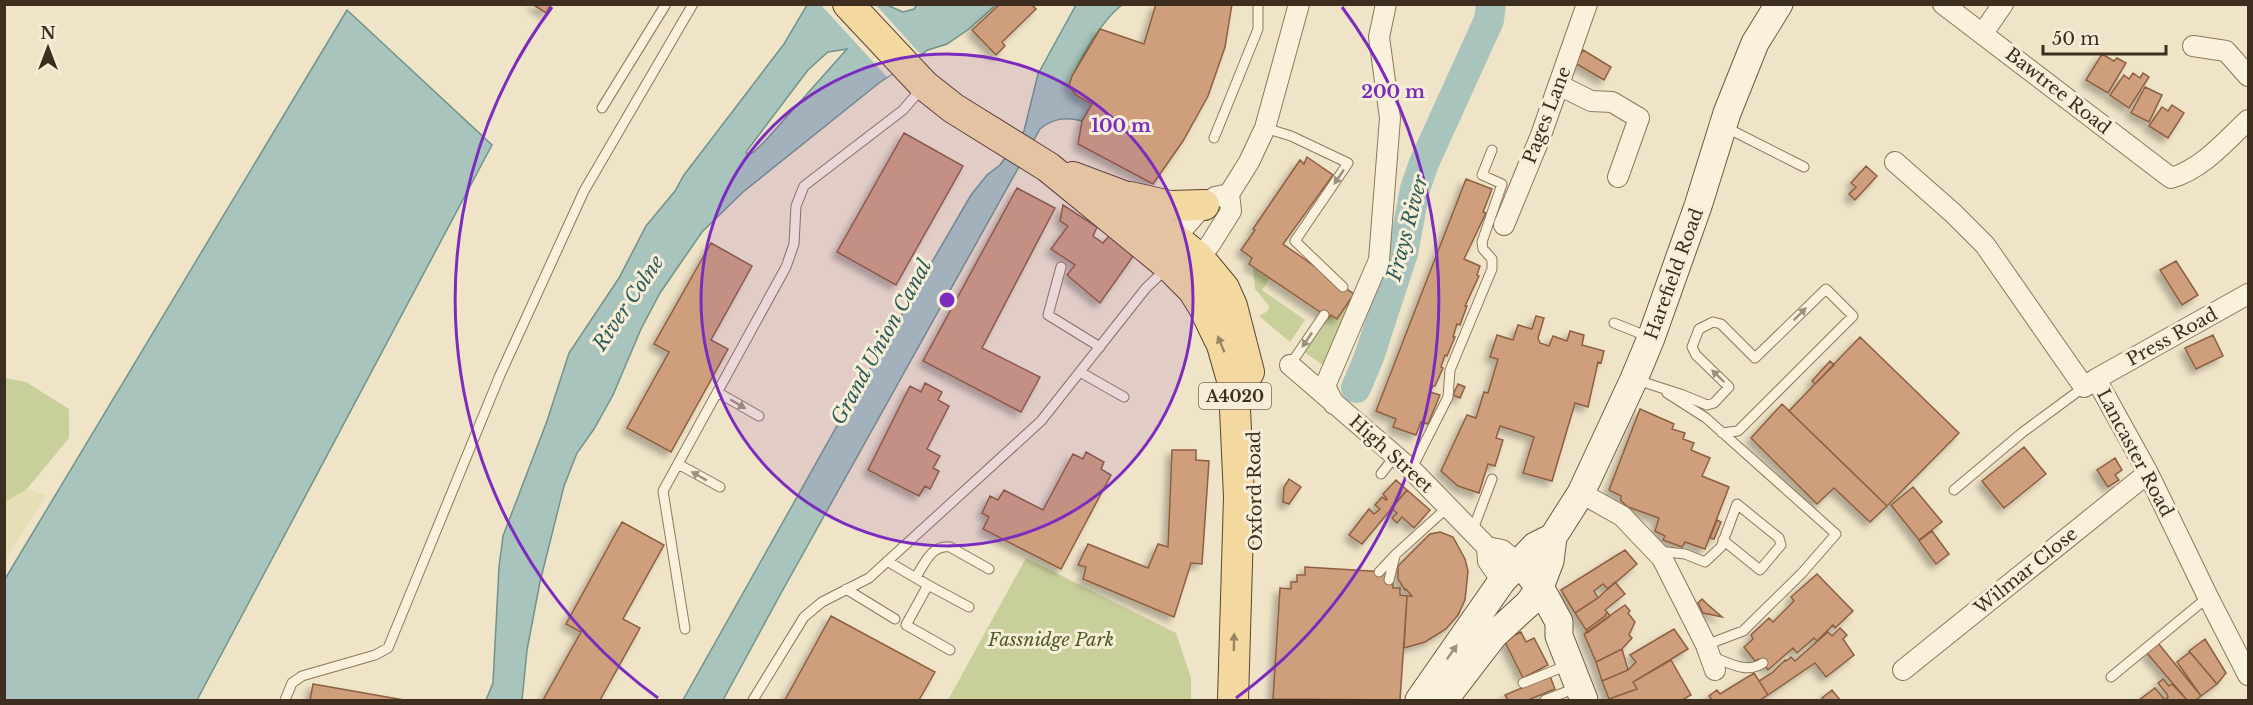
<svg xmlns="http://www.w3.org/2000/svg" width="2253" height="705" font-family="'Libre Baskerville',serif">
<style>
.farmland{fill:#e6deb5}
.green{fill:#c9cf9b}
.water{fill:#a9c4bc;stroke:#6f938a;stroke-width:1.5;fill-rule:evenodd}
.pier{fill:#f0e4c8}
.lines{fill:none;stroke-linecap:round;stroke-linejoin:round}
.river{stroke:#a9c4bc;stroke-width:30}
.building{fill:#cf9f7d;stroke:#8d5f41;stroke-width:1.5;filter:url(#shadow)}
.lane-casing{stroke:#8d765c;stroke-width:11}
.street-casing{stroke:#8d765c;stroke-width:22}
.secondary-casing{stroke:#6f573f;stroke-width:29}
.primary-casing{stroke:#5b4430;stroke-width:32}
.lane{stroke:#faf1dc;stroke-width:9}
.street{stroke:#faf1dc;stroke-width:20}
.secondary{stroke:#faf1dc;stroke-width:27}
.primary{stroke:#f3d9a0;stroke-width:30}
.oneway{fill:#9c907e}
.oneway2{fill:#988460}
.ring{fill:none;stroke:#7b2cbf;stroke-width:3}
.labels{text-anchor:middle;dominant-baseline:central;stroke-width:6;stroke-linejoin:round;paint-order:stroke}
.shield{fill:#f7eed8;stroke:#756857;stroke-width:1.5}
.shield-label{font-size:16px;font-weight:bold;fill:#3d2e20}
.street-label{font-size:18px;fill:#3d2e20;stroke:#f7eed8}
.park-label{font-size:18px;font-style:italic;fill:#4d5a26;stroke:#f7eed8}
.water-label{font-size:20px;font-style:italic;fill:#2f5d5a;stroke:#f7eed8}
.centre{fill:#7b2cbf;stroke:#f7eed8;stroke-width:3}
.ring-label{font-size:18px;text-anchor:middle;font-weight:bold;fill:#7b2cbf;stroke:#f7eed8;stroke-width:6;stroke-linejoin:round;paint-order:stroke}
</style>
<defs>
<filter id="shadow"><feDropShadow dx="-5" dy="5" stdDeviation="3" flood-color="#0004"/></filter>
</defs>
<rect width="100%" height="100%" fill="#f0e4c8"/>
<path class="farmland" d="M27,489L46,495L5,561V502Z"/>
<path class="green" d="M1253,267L1270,278L1262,290L1305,320L1290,342L1259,316L1268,311L1269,306L1255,289Z
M1354,294L1358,295L1327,368L1304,352L1331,315L1337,319Z
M5,378L26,382L69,409V438L27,489L5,502Z
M1026,558L1176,633L1191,678V700H948Z"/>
<path class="water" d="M807,5H887L903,12L914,9L917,5H996L969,29L947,44L928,50L879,83L743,192L702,232L660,293L641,329L613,395L594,429L577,453L564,486L540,582L527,650L522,700H486L493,683L499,567L503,536L547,421L569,353L619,278L646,226L675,191L684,175L784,44ZM847,49L766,140L754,152L748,155L746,152L808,70L828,52Z
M1076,5H1122C1102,20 1077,62 1069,86L1076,95L1092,104L1082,121C1066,117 1053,118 1040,129L780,595L723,700H683L847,408L971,195L987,175L1000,165L1024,131L1038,74Z
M347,10L492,145L197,700H5V579Z
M1362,355L1378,360L1364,391L1348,385Z"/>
<path class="pier" d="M821,5H876L922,56L887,77Z"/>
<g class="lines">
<path class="river" d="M1356,388L1369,357L1403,253L1415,189L1424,163L1489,20L1491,4"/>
</g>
<path class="building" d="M532,4H551L546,13Z
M1000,4H1031L1036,9L1002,42L1005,46L996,55L972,30Z
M1156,4H1232L1225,47L1208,96L1183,141L1153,184L1078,144L1082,121L1092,104L1076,95L1069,86L1072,76L1100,29L1144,44Z
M1583,50L1611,67L1604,80L1575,63Z
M2102,54L2114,61L2117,58L2126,63L2108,93L2086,80Z
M2133,73L2140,78L2143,73L2149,77L2129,108L2110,95L2124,75L2129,79Z
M2145,87L2162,95L2149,122L2131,113Z
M2172,105L2184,113L2168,138L2149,126L2162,107L2168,111Z
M904,133L963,166L896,285L837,252Z
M1307,157L1333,175L1283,244L1354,294L1337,319L1331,315L1329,318L1249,264L1252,258L1241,250L1255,230L1253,229L1300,160L1304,164Z
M1866,166L1877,176L1855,200L1849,194L1856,187L1851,183Z
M1466,179L1492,189L1483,212L1486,213L1464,259L1480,266L1477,275L1479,276L1465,306H1467L1460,325L1457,324L1453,337H1455L1447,356L1445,355L1441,367L1443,368L1435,386H1433L1430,392L1440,395L1428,424L1421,422L1416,435L1393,427L1396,419L1376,411Z
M1017,188L1055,208L982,348L1040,377L1021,412L923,361Z
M1063,205L1097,227L1093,236L1103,243L1109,236L1134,255L1100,303L1067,275L1075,265L1051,249L1068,226L1060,221Z
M711,243L752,266L711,340L728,349L671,452L627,428L669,352L654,344Z
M2176,261L2198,295L2182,305L2160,270Z
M1536,316L1544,318L1538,338L1540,343L1549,346L1553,336L1567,341L1570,331L1584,335L1582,345L1604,351L1601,363L1598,362L1588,407L1575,403L1552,481L1523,473L1534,437L1500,426L1496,438L1503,440L1495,466L1488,464L1479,493L1458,486L1441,471L1467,415L1476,418L1484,392L1488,393L1498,359L1490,357L1497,335L1513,340L1518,325L1532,329Z
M2213,335L2223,356L2196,369L2185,348Z
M1860,337L1959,433L1887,506L1789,411Z
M1830,361L1834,365L1815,384L1812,381Z
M925,383L942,392L938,400L949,406L927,449L940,456L933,468L939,471L930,489L925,486L919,496L868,470L910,386L921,392Z
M1458,384L1465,387L1460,398L1453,395Z
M1782,404L1887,506L1870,522L1834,488L1817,504L1751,438Z
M1640,409L1674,424L1672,429L1685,433L1683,439L1694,443L1691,450L1710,458L1702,476L1729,487L1705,549L1685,542L1682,547L1663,540L1665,536L1655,531L1659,518L1628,507L1621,501V496L1609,490Z
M2024,447L2046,474L2004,508L1982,481Z
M1172,450H1196V460L1209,461L1202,564L1191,563L1174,617L1083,579L1086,567L1078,565L1088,544L1148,568L1158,544L1168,547Z
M1086,452L1104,462L1101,469L1111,475L1061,569L983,529L989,517L982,513L990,496L998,500L1004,490L1043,510L1073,454L1083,459Z
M2115,458L2122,470L2115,475L2119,480L2108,487L2097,470Z
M1289,479L1301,487L1289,504L1283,502L1284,487Z
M1396,480L1407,490L1362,544L1349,535L1369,509L1374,514L1380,509L1375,505L1382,497L1386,500L1387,499L1383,494Z
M1913,487L1942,522L1919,540L1891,505Z
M1407,490L1430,510L1414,528L1402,517L1397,523L1392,518L1397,513L1391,508Z
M1717,520L1721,522L1714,539L1710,538Z
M622,522L664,545L623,619L640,628L600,700H543L581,632L566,624Z
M1932,531L1949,554L1936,564L1919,541Z
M1440,532L1453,537L1465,559L1468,571L1465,600L1458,615L1446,629L1425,642L1404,648L1407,596H1412L1406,589L1405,590L1398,579V566L1430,534Z
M1625,550L1637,564L1608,589L1603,584L1594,591L1598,598L1575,613L1561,590Z
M1305,567L1386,572V580H1393V588H1400V595L1407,596L1400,700L1273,699L1280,588L1291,589V582H1297V575H1305Z
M1817,574L1853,611L1835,628L1833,625L1817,641L1814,638L1797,653L1793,648L1768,670L1759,659L1755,661L1744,647L1753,639L1751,635L1769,618L1773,622L1794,601L1791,597Z
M1615,582L1625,594L1605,610L1607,612L1605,616L1586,630L1575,613L1598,598Z
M1702,599L1706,603L1722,617L1703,613L1698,603Z
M1625,605L1630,611L1628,613L1635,622L1629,635L1632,638L1622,649L1596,662L1584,634Z
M1607,612L1610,616L1587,633L1586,630L1605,616Z
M831,616L935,672L919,700H785Z
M1840,628L1847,635L1843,639L1854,655L1826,677L1815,663L1768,695L1759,681L1772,673L1785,660L1786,661L1791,657L1795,661L1828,632L1832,636Z
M1674,629L1688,649L1633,682L1637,689L1609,699L1602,681L1628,670L1636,662L1630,655Z
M1521,632L1526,642L1534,638L1548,665L1523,678L1504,640Z
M2205,639L2226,673L2217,684L2189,651Z
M2158,643L2201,696L2196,700H2187L2146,652Z
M1622,649L1628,670L1602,681L1596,662Z
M2190,652L2217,684L2201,696L2177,662Z
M1671,660L1691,695L1682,700H1609V699L1637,689L1633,682Z
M1754,673L1768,695L1760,700H1712L1709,696L1717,690L1720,694Z
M1550,676L1555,689L1528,700H1508L1505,695Z
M2163,679L2169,686L2172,684L2187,700H2165L2168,697L2167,694L2158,683Z
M313,684L404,700H310Z
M2155,688L2165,700H2139Z
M1832,690L1840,700H1824L1822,698Z"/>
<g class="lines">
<defs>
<path id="lane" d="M602,108L666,4
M1725,127L1804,167
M1265,128L1291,136L1348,163L1295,241L1343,287
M1214,138L1258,29V4
M1061,267L1048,315L1100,347
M1614,323L1649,337
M1290,365L1324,315
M1080,372L1124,397
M1637,380L1683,395L1707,405L1714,403L1729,387L1696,355L1692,347L1699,329L1713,322L1721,324L1755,358L1826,289L1853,316L1738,431L1722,433
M717,392L759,416
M1667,393L1706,418L1836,534L1802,573L1743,631L1706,645
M678,464L720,487
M1411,470L1448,397L1450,370L1492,269V259L1483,249L1482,242L1502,184L1482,175L1492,150
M1381,474L1395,456
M1954,490L2023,432L2084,387
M1472,532L1492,479
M1658,551L1685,554L1705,562L1721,547L1737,504L1779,538L1781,545L1760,570L1723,540
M887,561L928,585L906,625L950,650
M1379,572L1396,554L1448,507
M916,577C925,563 931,545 950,547L989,569
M1389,580L1395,556
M928,585L969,607
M846,589L895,619
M685,629L663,491L786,267L794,244L796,206L804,186L903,110L922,88
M1713,657C1729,663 1747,674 1763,663
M2111,677L2208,597
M1523,683L1568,665
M285,700L292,683L302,676L375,655L388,648L500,375L584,191L693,4
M753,700L804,617L822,602L869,578L1041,421L1146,288L1167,268
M1545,700L1576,688"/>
<path id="street" d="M1943,4L2171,178C2202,169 2226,141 2248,120
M1983,33L2003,4
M2193,46L2226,51L2248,76
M1559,85L1591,101L1612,102L1639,118L1618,177
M1895,162L1953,213L1985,245L2084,387L2096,379L2148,473L2208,597L2248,675
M1229,194L1231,211L1211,243L1199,258L1169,266L1174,239L1204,205L1215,197Z
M1229,194L1249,162L1265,128L1299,4
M1504,225L1541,135L1587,4
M1290,365L1414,472L1487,547L1502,550L1519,564
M2096,379L2248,294
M1334,404L1325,386L1379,260L1390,118L1379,37L1386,4
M1581,493L1622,516L1662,558L1706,645L1715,670
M1487,547L1488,561L1502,581
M1903,670L2148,473"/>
<path id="secondary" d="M1531,577L1540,587L1559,622V636L1584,700
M1419,700L1502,581L1535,546L1553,537
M1444,700L1494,635L1529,603L1540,587L1550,561L1553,537L1581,493L1634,379L1651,338L1698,206L1727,113L1755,43L1779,4"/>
<path id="primary" d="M848,4L924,85L953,108L1048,167L1169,266L1193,290L1203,306L1222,345L1234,387L1239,497L1233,700
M1073,177L1121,195L1199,258L1224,288L1232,306L1249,372
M1130,197L1170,206L1204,205"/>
</defs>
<use href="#lane" class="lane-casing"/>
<use href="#street" class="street-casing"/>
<use href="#secondary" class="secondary-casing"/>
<use href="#primary" class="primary-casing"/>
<use href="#lane" class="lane"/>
<use href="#street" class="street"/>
<use href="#secondary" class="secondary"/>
<use href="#primary" class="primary"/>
</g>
<defs><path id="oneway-solid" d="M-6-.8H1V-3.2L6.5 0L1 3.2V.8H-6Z" transform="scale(1.5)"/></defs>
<g class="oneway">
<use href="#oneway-solid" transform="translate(1339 177) rotate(124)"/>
<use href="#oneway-solid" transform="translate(1800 314) rotate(-45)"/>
<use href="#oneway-solid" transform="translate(1307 340) rotate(124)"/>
<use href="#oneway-solid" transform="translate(1718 376) rotate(-136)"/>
<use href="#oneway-solid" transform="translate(738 404) rotate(30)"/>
<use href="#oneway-solid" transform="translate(699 476) rotate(-151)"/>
<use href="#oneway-solid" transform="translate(1452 652) rotate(-55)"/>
</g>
<g class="oneway2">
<use href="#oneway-solid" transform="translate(1221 344) rotate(-112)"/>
<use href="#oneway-solid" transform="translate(1234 642) rotate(-89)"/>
</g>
<circle cx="947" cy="300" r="246" fill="#7b2cbf" fill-opacity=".12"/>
<g class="ring">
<circle cx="947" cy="300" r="246"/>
<path d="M658 698A492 492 0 0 1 552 7M1342 7A492 492 0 0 1 1236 698"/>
</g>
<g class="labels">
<rect class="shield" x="1199" y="383" width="72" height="26" rx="4.5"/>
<g class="shield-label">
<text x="1235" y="396">A4020</text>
</g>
<g class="street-label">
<text transform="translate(2058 91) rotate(38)">Bawtree Road</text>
<text transform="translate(1547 115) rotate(-69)">Pages Lane</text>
<text transform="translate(1674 274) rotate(-70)">Harefield Road</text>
<text transform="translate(2172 337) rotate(-29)">Press Road</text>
<text transform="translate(2135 453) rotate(62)">Lancaster Road</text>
<text transform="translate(1391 454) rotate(42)">High Street</text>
<text transform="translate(1255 491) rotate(-91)">Oxford Road</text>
<text transform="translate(2026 571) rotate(-39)">Wilmar Close</text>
</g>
<g class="park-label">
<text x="1051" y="640">Fassnidge Park</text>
</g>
<g class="water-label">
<text transform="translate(1407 228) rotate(-75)">Frays River</text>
<text transform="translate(628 303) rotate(-56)">River Colne</text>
<text transform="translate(881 342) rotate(-61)">Grand Union Canal</text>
</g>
</g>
<circle cx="947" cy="300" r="9" class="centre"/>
<g class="ring-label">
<text x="1393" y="98">200 m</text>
<text x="1121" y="132">100 m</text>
</g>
<rect width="2253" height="705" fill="none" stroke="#3d2e20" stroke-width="12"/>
<g transform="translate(48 48)" stroke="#f7eed8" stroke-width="4.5" paint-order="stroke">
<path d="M0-4.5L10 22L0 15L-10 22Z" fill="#3d2e20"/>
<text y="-9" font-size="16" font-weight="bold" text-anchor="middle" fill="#3d2e20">N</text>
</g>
<path d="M2043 45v9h123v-9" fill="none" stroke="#3d2e20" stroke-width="3"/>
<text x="2052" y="45" font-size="18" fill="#3d2e20" stroke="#f7eed8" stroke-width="4.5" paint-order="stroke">50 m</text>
</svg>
